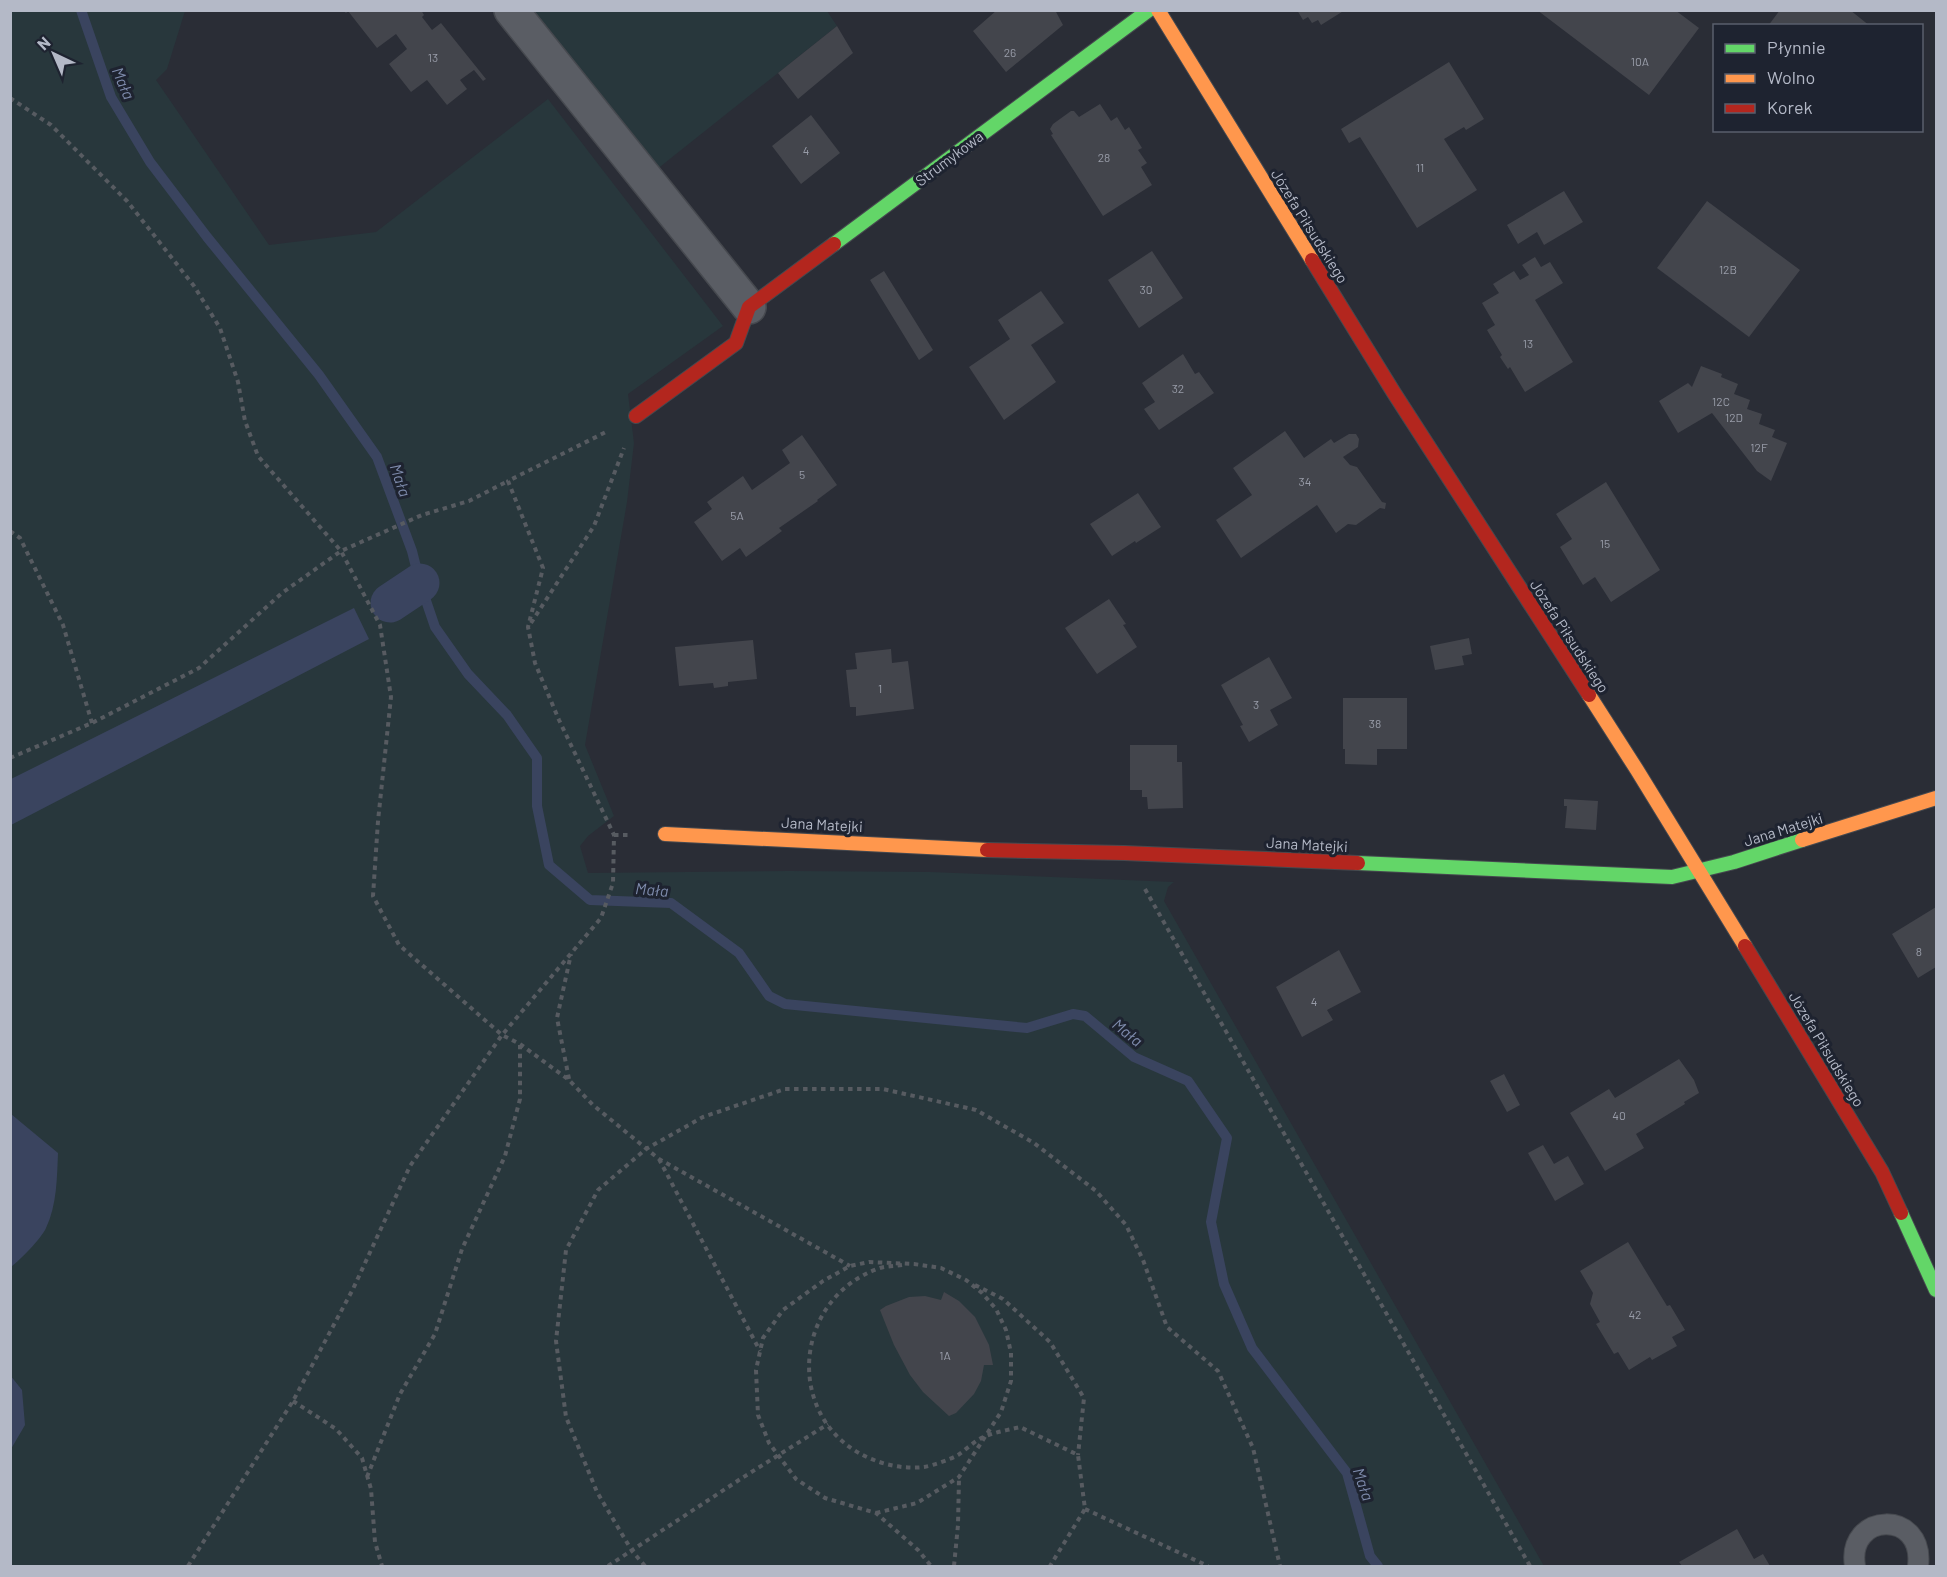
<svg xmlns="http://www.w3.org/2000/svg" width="1947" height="1577" font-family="Barlow,sans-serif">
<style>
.green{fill:#28373c}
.water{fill:#3a445f}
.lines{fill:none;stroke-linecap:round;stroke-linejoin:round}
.stream{stroke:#3a445f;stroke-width:10}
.canal{stroke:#3a445f;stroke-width:39}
.building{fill:#43454c}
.lane-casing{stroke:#46494f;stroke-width:22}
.street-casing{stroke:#46494f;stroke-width:36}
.fast-casing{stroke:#46494f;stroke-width:16}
.slow-casing{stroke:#46494f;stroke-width:16}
.jam-casing{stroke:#46494f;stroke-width:16}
.path{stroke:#575b61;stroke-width:4;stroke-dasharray:4.5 4.5;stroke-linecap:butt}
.lane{stroke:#5a5d64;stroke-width:20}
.street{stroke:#5a5d64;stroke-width:33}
.fast{stroke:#63d668;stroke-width:14}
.slow{stroke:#ff974d;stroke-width:14}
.jam{stroke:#b3261e;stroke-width:14}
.labels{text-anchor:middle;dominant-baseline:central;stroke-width:6;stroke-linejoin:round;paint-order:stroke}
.number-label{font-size:12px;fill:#989ca8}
.street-label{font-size:15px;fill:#b4b9c7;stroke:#1e2330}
.water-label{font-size:16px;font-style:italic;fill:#7e8bac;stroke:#1e2330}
</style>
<rect width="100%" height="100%" fill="#2a2d36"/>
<path class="green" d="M11,11H185L167,69L156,80L269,245L376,232L548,99L723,326L628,394L634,443L627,502L585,745L614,816L588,836L580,846L588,873L789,871L930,872L1174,882L1168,887L1164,901L1544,1566H11Z
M532,11H827L837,26L656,170Z"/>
<path class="water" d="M354,608L369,639L11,825V779Z
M11,1114L58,1153C57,1177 57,1205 46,1228C41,1239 20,1260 11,1267Z
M10,1375L22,1390L25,1425L11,1449Z"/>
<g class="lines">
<path class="stream" d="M81,10L111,97L150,162L207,237L319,375L377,457L412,551L420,583L435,627L468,674L507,715L537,758V806L549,865L590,900L671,903L739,953L769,996L785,1004L1027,1028L1073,1014L1085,1016L1134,1057L1188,1081L1227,1138L1211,1222L1224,1284L1252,1348L1347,1473L1370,1556L1378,1566"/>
<path class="canal" d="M390,603L420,583"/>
</g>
<path class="building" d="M343,10H421L424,15L422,17L432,30L441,23L486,79L483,81L474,70L460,80L467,89L447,105L427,80L411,92L389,64L407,49L396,34L377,48L348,11L346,13Z
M997,10H1055L1063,25L1006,72L973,31Z
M1297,10H1345L1321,25L1318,20L1312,23L1308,17L1303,20Z
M1537,10H1675L1699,28L1649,95Z
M1780,10H1850L1870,26H1768Z
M837,26L853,53L798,99L778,73Z
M1449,62L1484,119L1466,130L1464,127L1444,139L1477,190L1417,228L1360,137L1349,143L1341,129Z
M1100,104L1111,121L1117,117L1125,130L1129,127L1142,148L1138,150L1147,163L1141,167L1152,185L1103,216L1051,135L1053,134L1050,129L1053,124L1071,111H1074L1079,117Z
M811,115L840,153L801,184L772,146Z
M1564,191L1583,222L1544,245L1537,232L1518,244L1507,225Z
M1707,201L1800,270L1749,337L1657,268Z
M1152,251L1183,298L1139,328L1108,280Z
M1535,257L1541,267L1550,262L1563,283L1535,300L1573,362L1525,392L1510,367L1508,369L1500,357L1502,355L1487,330L1495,325L1482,303L1499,293L1493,284L1514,271L1520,280L1529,275L1522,265Z
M884,271L933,350L919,360L870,280Z
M1041,291L1064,323L1031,345L1056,382L1004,420L969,367L1010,339L998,320Z
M1183,354L1195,374L1199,372L1214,393L1159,430L1144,409L1155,402L1142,383Z
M1701,366L1722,374L1721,377L1738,384L1734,394L1750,400L1747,409L1762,414L1759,424L1775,430L1772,437L1787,443L1771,481L1757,471L1712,413L1678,433L1659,401L1688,383L1692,387Z
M1285,431L1304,458L1331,439L1334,443L1349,434H1356L1359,439L1358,447L1343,457L1350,465L1357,467L1382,502L1386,503L1385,509L1380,508L1356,525L1348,524L1336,533L1317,505L1241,558L1216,520L1252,495L1233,468Z
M802,435L837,485L817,500L818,501L779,528L782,531L746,557L740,548L722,561L694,522L712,509L707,502L743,476L752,490L790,463L782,450Z
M1606,482L1660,570L1611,602L1595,577L1583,585L1560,547L1572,539L1556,514Z
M1138,493L1161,527L1136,543L1135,541L1112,556L1090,524Z
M1109,599L1126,624L1123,625L1137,647L1097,674L1065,628Z
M1469,638L1472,654L1462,656L1464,665L1435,670L1430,646Z
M753,640L757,679L728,682V686L714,688L713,683L679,686L675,647Z
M891,649L892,663L908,661L914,709L856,716V707H850L846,670L857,669L855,653Z
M1269,657L1292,698L1270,710L1278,725L1249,742L1240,726L1243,725L1221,685Z
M1343,698H1407V749H1377V765L1345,764V749H1343Z
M1130,745H1177V762H1182L1183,808L1148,809L1147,797H1142V790H1130Z
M1564,799L1598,801L1596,830L1565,828L1567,806H1564Z
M1936,907V967L1918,978L1892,934Z
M1339,950L1361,992L1327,1010L1333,1020L1302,1037L1276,987Z
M1679,1059L1694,1080L1699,1093L1684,1102L1685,1104L1636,1134L1644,1148L1605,1171L1570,1113L1609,1089L1615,1098Z
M1504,1074L1520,1105L1507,1112L1490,1081Z
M1543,1145L1554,1164L1568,1156L1584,1184L1555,1201L1528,1153Z
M1628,1242L1667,1306L1670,1305L1685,1330L1672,1337L1677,1346L1652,1360L1650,1357L1629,1370L1618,1352L1614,1354L1596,1324L1600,1322L1590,1304L1593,1293L1580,1271Z
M944,1292L959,1301L975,1317L989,1345L993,1365H984L981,1381L974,1394L956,1413L949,1416L923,1392L910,1375L894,1345L880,1310L886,1306L909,1297L925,1296L941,1300Z
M1737,1529L1754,1559L1763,1554L1770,1566H1682L1679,1562Z"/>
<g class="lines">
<defs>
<path id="lane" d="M1855,1566C1846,1512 1925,1509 1918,1566"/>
<path id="street" d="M511,10L749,307"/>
<path id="fast" d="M834,244L1149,10
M1358,863L1672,877L1734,862L1802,840
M1901,1213L1936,1290"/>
<path id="slow" d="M1158,10L1312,260
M1589,695L1637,770L1745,946
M665,834L987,850
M1802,840L1936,798"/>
<path id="jam" d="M1312,260L1394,393L1589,695
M636,416L736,343L749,307L834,244
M987,850L1124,853L1358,863
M1745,946L1882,1172L1901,1213"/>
</defs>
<use href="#lane" class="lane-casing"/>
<use href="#street" class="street-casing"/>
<use href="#fast" class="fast-casing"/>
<use href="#slow" class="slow-casing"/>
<use href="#jam" class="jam-casing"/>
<path class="path" d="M10,98L51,125L127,201L194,286L220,328L238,382L245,421L258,456L341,551L380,625L391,697L378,821L373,896L399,945L502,1035L520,1044L569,1080L593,1105L659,1159L850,1266
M10,531L20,538L63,625L92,723
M531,623L594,526L624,448
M10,758L92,723L199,668L282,593L341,551L422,515L469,501L508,481
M614,835H631
M1145,889L1530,1566
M569,1079L557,1018L571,954
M659,1159L760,1351
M902,1265C895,1266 887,1266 880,1268C789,1299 784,1426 874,1460C889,1466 907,1469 924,1467C934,1465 949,1460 958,1455C967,1449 975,1440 984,1437C995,1432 1008,1430 1020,1427L1078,1455L1085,1509L1050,1566
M975,1285L1003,1299L1050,1342L1084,1398L1078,1455
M293,1401L336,1429L362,1458L371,1489L375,1542L382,1566
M367,1477L400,1394L435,1334L462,1249L505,1156L520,1099V1045
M1085,1509L1208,1566
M876,1513L917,1503L959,1477L1001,1412L1011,1381V1353L1006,1330L996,1309L982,1293L966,1280L941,1268L914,1264L869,1262L850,1266L823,1281L783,1310L763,1338L756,1370L758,1415L769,1443L796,1479L825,1498L876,1513L918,1550L931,1566
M188,1566L293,1401L353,1289L410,1166L502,1035L601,918L613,883L614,835L559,720L535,663L528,627L543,568L508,481L606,432
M608,1566L742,1478L828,1424
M645,1566L632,1551L597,1492L566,1417L556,1341L566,1250L598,1190L646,1149L703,1117L785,1089H883L976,1110L1034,1143L1096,1191L1126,1225L1143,1260L1167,1327L1218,1371L1253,1448L1280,1566
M954,1566L958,1525L959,1478"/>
<use href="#lane" class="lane"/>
<use href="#street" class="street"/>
<use href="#fast" class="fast"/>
<use href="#slow" class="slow"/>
<use href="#jam" class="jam"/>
</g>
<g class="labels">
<g class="number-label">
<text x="1010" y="52">26</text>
<text x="433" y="57">13</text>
<text x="1640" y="61">10A</text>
<text x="806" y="150">4</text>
<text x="1104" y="157">28</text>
<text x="1420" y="167">11</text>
<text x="1728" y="269">12B</text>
<text x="1146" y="289">30</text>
<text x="1528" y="343">13</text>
<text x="1178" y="388">32</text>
<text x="1721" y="401">12C</text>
<text x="1734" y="417">12D</text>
<text x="1759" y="447">12F</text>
<text x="802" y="474">5</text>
<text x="1305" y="481">34</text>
<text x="737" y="515">5A</text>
<text x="1605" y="543">15</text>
<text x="880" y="688">1</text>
<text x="1256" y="704">3</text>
<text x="1375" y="723">38</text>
<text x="1919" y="951">8</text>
<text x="1314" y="1001">4</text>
<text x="1619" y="1115">40</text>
<text x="1635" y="1314">42</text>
<text x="945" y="1355">1A</text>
</g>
<g class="street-label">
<text transform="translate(949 158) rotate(-37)">Strumykowa</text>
<text transform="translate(1310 226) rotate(58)">Józefa Piłsudskiego</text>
<text transform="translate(1570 636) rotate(57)">Józefa Piłsudskiego</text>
<text transform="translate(822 824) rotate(3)">Jana Matejki</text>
<text transform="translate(1783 829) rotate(-17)">Jana Matejki</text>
<text transform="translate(1307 844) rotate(3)">Jana Matejki</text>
<text transform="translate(1827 1049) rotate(59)">Józefa Piłsudskiego</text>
</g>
<g class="water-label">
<text transform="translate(124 83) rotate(67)">Mała</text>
<text transform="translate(401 480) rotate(71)">Mała</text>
<text transform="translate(652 889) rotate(5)">Mała</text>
<text transform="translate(1128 1032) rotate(39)">Mała</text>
<text transform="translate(1364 1484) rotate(71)">Mała</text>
</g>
</g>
<rect width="1947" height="1577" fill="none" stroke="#b4b9c7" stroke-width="24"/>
<rect x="1713" y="24" width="210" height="108" fill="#1e2330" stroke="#5a5f6c" stroke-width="1.5"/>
<rect x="1725" y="44" width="30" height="9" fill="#63d668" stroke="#5a5f6c" stroke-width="1.5"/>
<text x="1767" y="54" font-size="18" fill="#b4b9c7">Płynnie</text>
<rect x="1725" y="74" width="30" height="9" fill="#ff974d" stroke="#5a5f6c" stroke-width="1.5"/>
<text x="1767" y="84" font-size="18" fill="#b4b9c7">Wolno</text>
<rect x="1725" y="104" width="30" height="9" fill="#b3261e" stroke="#5a5f6c" stroke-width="1.5"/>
<text x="1767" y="114" font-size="18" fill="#b4b9c7">Korek</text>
<g transform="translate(54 54) rotate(316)" stroke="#1e2330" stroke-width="4.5" paint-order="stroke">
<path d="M0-4.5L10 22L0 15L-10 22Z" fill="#b4b9c7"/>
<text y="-9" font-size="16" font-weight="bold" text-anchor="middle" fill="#b4b9c7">N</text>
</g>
</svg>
